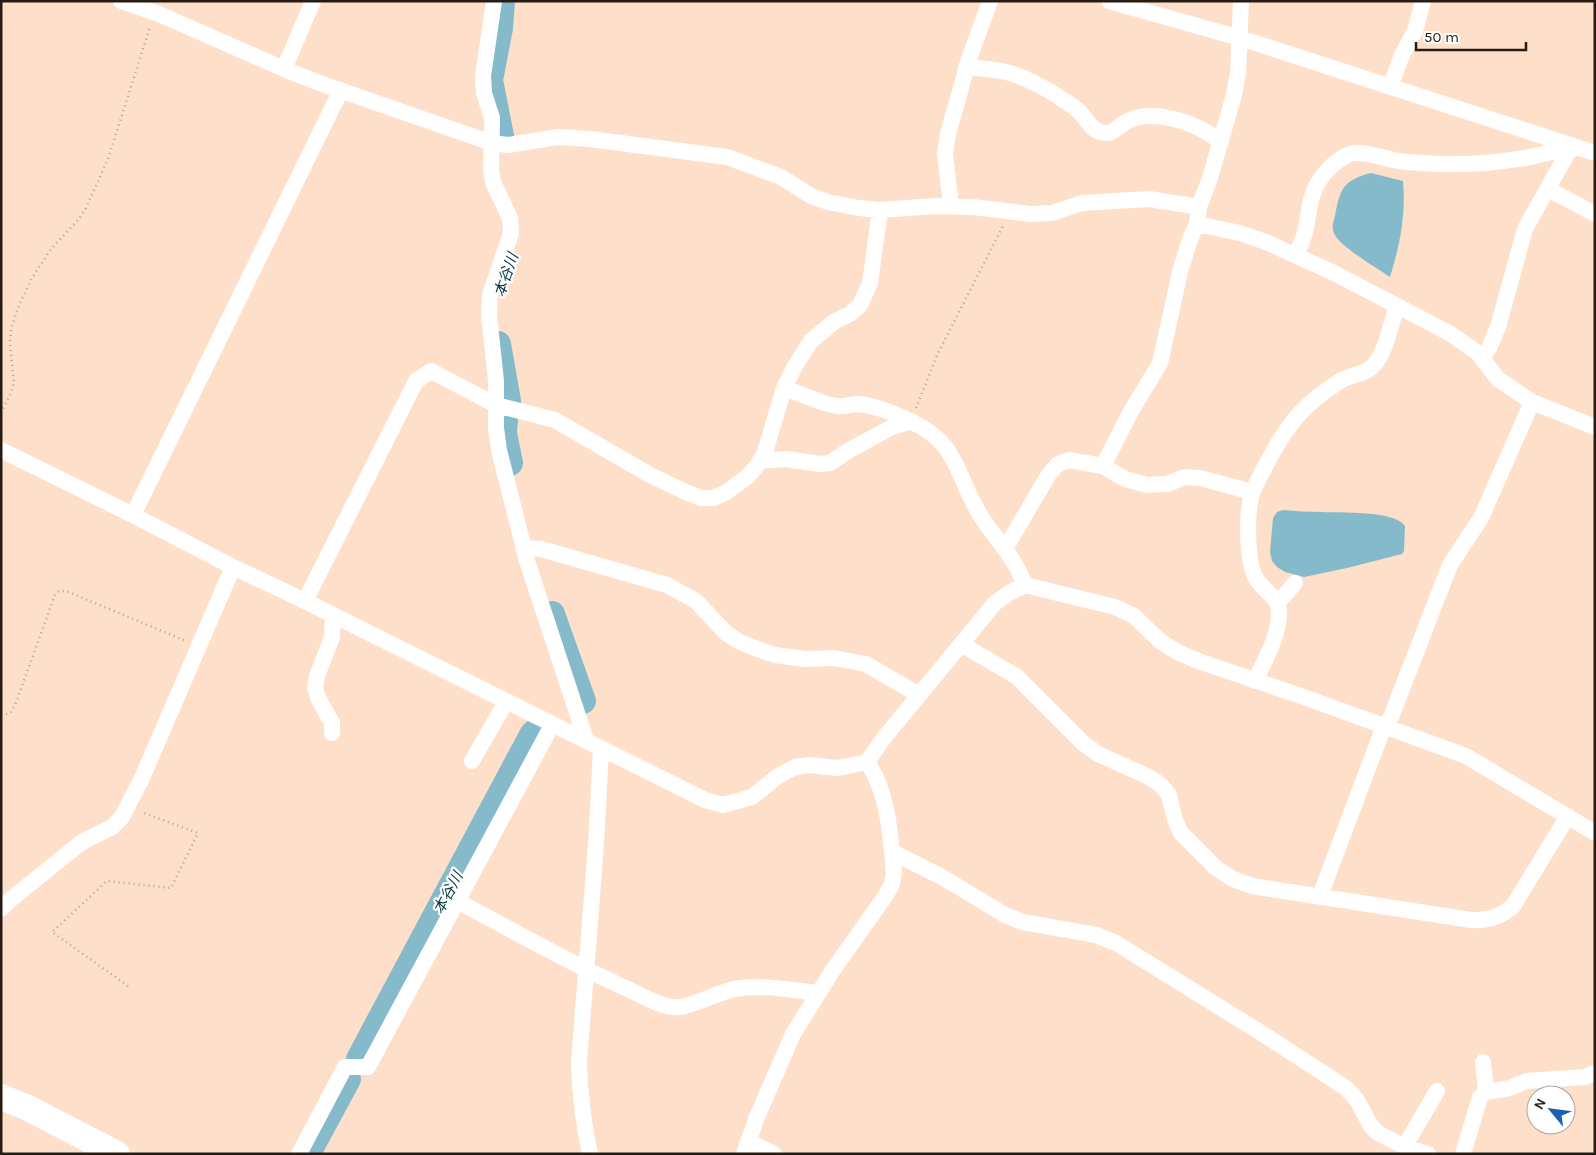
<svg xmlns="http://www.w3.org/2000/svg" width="1596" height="1155" font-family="Karla,'Noto Sans JP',sans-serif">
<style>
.water{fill:#85bacb}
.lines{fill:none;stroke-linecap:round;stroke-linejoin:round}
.river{stroke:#85bacb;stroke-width:26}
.path{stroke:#bba291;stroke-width:2.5;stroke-dasharray:1 4;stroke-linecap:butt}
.minor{stroke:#fff;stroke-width:16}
.primary{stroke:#fff;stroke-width:26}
.labels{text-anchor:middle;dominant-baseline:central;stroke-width:4.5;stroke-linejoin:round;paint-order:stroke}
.water-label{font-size:15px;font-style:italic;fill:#053845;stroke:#fff}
</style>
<rect width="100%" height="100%" fill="#fedfca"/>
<path class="water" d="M1371,173L1403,181C1406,214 1400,245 1390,277C1377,268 1341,247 1335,235C1331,229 1333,222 1335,216C1340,189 1343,180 1371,173Z
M1283,510C1296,511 1309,512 1322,512C1340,513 1394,510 1405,526L1404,551L1402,554L1347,568L1304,577L1285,572L1277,567L1272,561L1270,552L1273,518L1277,512Z"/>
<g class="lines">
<path class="river" d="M501,136L490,80L500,28L502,1
M498,344L508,401
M505,419L504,433L510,463
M552,614L583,701L580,702
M359,1059L532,735L539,728
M308,1153L348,1079"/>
<path class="path" d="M916,408L938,353L1003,226
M1,413L11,393L14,383L10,343L11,329L19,305L32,278L51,249L78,220L85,210L108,159L150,27
M1,713L7,714L11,712L15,705L55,595L59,591H66L186,641
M128,986L52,932L107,881L171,888L198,833L141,812"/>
<path class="minor" d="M121,1L159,14L284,69L322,84L492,143L508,145L558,137L590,139L727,157L781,177L811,196L828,202L859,208L880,210L935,206L973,207L1031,214L1052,213L1082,203L1149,199L1199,207
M494,1L483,76L484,93L492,118L491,170L493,182L510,218L511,233L490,295L489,315L496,381V428L499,450L527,561L586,740
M1109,1L1240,38L1595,153
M966,67C982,69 1001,69 1016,75C1028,79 1053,92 1063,100C1069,103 1074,107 1079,111C1086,118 1090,129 1100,132C1112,136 1116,128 1124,123C1151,106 1198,123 1221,142
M284,69L313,1
M1390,87L1402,55L1415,31L1423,1
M1548,189L1595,214
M951,206L945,153L948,134L969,59L990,1
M1197,224L1240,233L1266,242L1334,273L1451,334L1478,353L1498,379L1532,402L1595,427
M1295,255C1314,227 1302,201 1324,174C1332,165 1343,154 1355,153C1373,152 1389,161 1407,162C1461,167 1522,164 1572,145
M1482,358L1489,348L1498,327L1525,229L1572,145
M784,388C797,392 826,406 838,406C845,407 851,404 857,404C875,405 896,414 912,422C960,444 956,478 982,518C991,532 1002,544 1011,558C1017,566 1021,576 1025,585
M1,450L133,515L233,567L305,601L705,800L723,805L752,797L778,776L795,767L809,765L838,768L867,762L883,739L995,603L1009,593L1025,585L1115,607L1134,616L1160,641L1177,652L1201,662L1304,697L1466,756L1595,833
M760,461L786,459L820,464L830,463L848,451L890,428L912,421
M1103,466L1130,413L1160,363L1180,272L1190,239L1197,224L1199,207L1210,178L1234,95L1238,73L1241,1
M133,515L341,90
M523,548L541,549L667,585L696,601L726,633L738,641L752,647L775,655L805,659L834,658L866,664L919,695
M1005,549L1049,474L1058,464L1069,460L1103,466L1125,479L1147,485L1167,484L1185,477L1200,478L1252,492
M305,601L416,381L431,371L496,405L555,420L650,475L688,493L701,498H713L725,493L747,477L757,466L765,452L784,388L795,366L811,341L835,321L850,314L860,305L870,283L880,210
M1277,602L1285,595L1295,583
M961,644L1016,676L1083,743L1098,754L1149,777L1161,785L1169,795L1175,820L1181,833L1216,868L1233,879L1252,886L1471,920C1488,921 1501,917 1513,906L1568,816
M1255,681C1265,660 1279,636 1279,613C1279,597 1265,592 1257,580C1246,564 1246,509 1253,491C1257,481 1263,471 1268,461C1288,423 1304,404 1340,381C1351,374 1365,375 1374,365C1386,352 1391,323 1397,306
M332,733V723L318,698L315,688L317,676L332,637L333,615
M472,761L506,702
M892,852L942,877L1005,915L1023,922L1096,935L1116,943L1263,1034L1346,1088L1357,1100L1371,1126L1378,1133L1407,1148L1428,1154
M1320,896L1381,734L1391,717L1450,565L1481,518L1532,402
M457,901C514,931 571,964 630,990C642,996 660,1006 673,1007C689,1009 717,992 735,989C762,984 791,990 818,993
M1,909L10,900L82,842L112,827L122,817L142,778L233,567
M1483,1062L1486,1092
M748,1141L774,1154
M1405,1146L1437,1091
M299,1154L345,1067H368L552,725
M590,1154C583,1123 580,1094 579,1062L596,845L601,748
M744,1154L757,1117L793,1034L833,970L886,895L892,884L894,873C890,835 889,794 867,762
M1463,1154L1480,1097L1486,1092L1510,1088L1526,1081L1585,1077L1595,1073"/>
<path class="primary" d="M1,1097L26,1107L117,1154"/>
</g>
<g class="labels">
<g class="water-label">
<text transform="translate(506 275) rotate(-71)">本谷川</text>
<text transform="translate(448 893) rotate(-62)">本谷川</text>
</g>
</g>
<rect width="1596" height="1155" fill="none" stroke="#271c14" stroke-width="5"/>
<g transform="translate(1551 1110) rotate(299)"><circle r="24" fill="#ffffff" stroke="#a9a4a1"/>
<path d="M0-4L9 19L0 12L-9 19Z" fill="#1662b1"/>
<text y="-8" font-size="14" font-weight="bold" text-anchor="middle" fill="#271c14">N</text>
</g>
<path d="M1416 42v8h110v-8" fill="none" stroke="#271c14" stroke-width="2.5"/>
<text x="1424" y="42" font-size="15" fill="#271c14" stroke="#ffffff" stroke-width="4" paint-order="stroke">50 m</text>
</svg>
